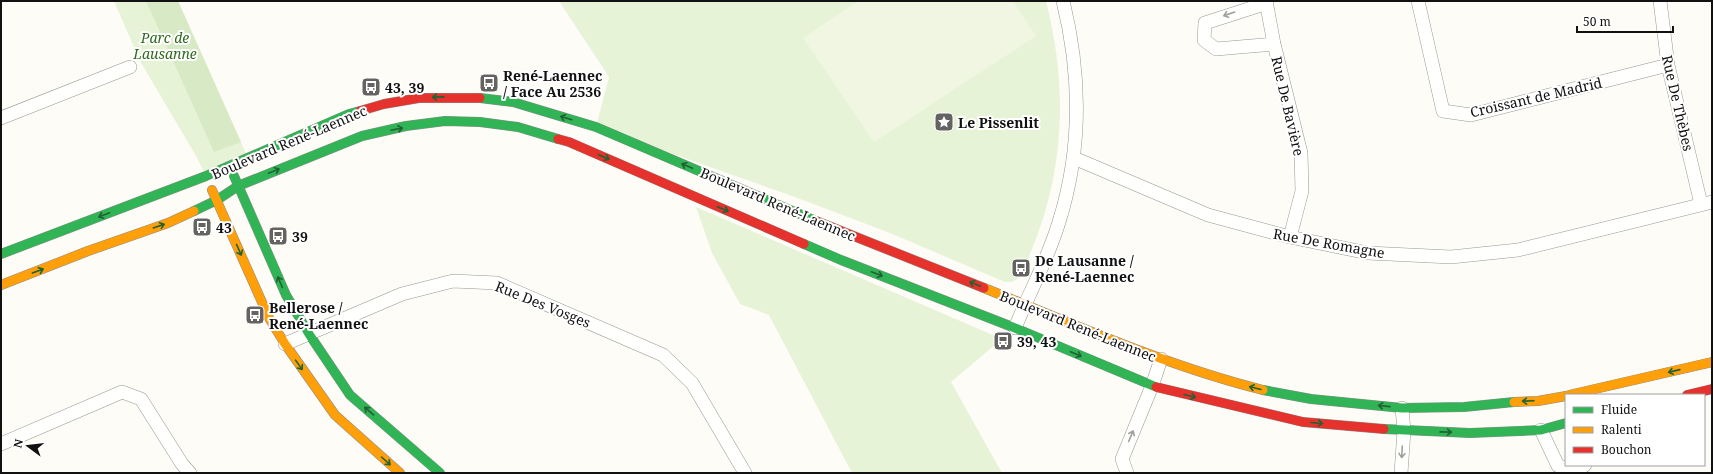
<svg xmlns="http://www.w3.org/2000/svg" width="1713" height="474" font-family="'Noto Serif',serif">
<style>
.green{fill:#e7f3d7}
.forest{fill:#d8eac5}
.pitch{fill:#f0f6e1}
.lines{fill:none;stroke-linecap:round;stroke-linejoin:round}
.street-casing{stroke:#979795;stroke-width:14}
.fast-casing{stroke:#8e8d8b;stroke-width:10}
.slow-casing{stroke:#8e8d8b;stroke-width:10}
.jam-casing{stroke:#8e8d8b;stroke-width:10}
.street{stroke:#fffffe;stroke-width:13}
.fast{stroke:#30b455;stroke-width:9}
.slow{stroke:#ff9f0a;stroke-width:9}
.jam{stroke:#e5322d;stroke-width:9}
.oneway{stroke:#a0a09f}
.oneway2{stroke:#206233}
.labels{text-anchor:middle;dominant-baseline:central;stroke-width:4;stroke-linejoin:round;paint-order:stroke}
.park-label{font-size:14px;font-style:italic;fill:#2f6b1f;stroke:#fff}
.poi-label{font-size:14px;font-weight:bold;fill:#111;stroke:#fff;text-anchor:start}
.street-label{font-size:14px;fill:#111;stroke:#fff}
</style>
<rect width="100%" height="100%" fill="#fdfcf7"/>
<path class="green" d="M114,1H178L248,158L206,176L196,156L140,61Z
M559,1H1046C1068,88 1065,171 1030,254C1025,266 1022,284 1005,282L890,233L795,197L596,127L609,77Z
M696,207L1002,339L951,382L1002,473H852L769,315L740,304L712,253Z"/>
<path class="forest" d="M146,1H178L241,142L214,152Z"/>
<path class="pitch" d="M858,1H1013L1036,36L874,142L803,38Z"/>
<g class="lines">
<defs>
<path id="street" d="M1266,1L1274,44L1301,153L1302,191L1290,237
M1418,1L1443,111L1471,115L1668,65
M1660,1L1668,65L1701,204
M1267,3L1205,23L1204,40L1216,49L1274,44
M1,118L130,67
M1074,158L1208,215L1290,237L1368,253L1451,257L1518,250L1712,202
M1015,328C1029,293 1048,259 1059,222C1082,149 1081,74 1063,1
M285,344L402,294L453,281L497,283L663,355L692,383L745,473
M1541,430L1558,466L1578,470L1585,465
M1,444L122,392L141,399L182,464L190,473
M1127,473L1122,459L1152,386L1161,359
M1401,473L1404,431L1402,408"/>
<path id="fast" d="M480,98L513,102L596,127L816,221
M234,176L286,295L309,334L350,395L440,473
M194,211L217,200L238,186L362,136L406,126L445,121L480,122L518,127L558,139
M804,244L841,260L1015,328L1156,387
M1,254L206,176L349,114L360,111
M1263,390L1311,399L1402,408L1464,407L1514,402
M1384,429L1470,433L1541,430L1566,423"/>
<path id="slow" d="M212,190L269,318L285,344L335,415L400,473
M1,285L88,251L168,223L194,211
M984,288C1076,325 1167,366 1263,390
M1569,395L1712,362
M1514,402L1538,401L1566,396"/>
<path id="jam" d="M360,111L384,104L419,98H480
M558,139L569,142L804,244
M816,221L984,288
M1156,387L1303,422L1384,429
M1687,395L1712,389"/>
</defs>
<use href="#street" class="street-casing"/>
<use href="#fast" class="fast-casing"/>
<use href="#slow" class="slow-casing"/>
<use href="#jam" class="jam-casing"/>
<use href="#street" class="street"/>
<use href="#fast" class="fast"/>
<use href="#slow" class="slow"/>
<use href="#jam" class="jam"/>
</g>
<defs><path id="oneway-shaft" d="M-6 0H5M1.5-3L5.5 0L1.5 3" fill="none" stroke-width="1.6" stroke-linecap="round" stroke-linejoin="round"/></defs>
<g class="oneway">
<use href="#oneway-shaft" transform="translate(1229 14) rotate(161)"/>
<use href="#oneway-shaft" transform="translate(1131 436) rotate(-67)"/>
<use href="#oneway-shaft" transform="translate(1402 452) rotate(93)"/>
</g>
<g class="oneway2">
<use href="#oneway-shaft" transform="translate(438 97) rotate(179)"/>
<use href="#oneway-shaft" transform="translate(566 118) rotate(-163)"/>
<use href="#oneway-shaft" transform="translate(397 129) rotate(-12)"/>
<use href="#oneway-shaft" transform="translate(604 157) rotate(23)"/>
<use href="#oneway-shaft" transform="translate(687 166) rotate(-157)"/>
<use href="#oneway-shaft" transform="translate(274 171) rotate(-22)"/>
<use href="#oneway-shaft" transform="translate(723 209) rotate(23)"/>
<use href="#oneway-shaft" transform="translate(104 215) rotate(159)"/>
<use href="#oneway-shaft" transform="translate(159 226) rotate(-19)"/>
<use href="#oneway-shaft" transform="translate(239 250) rotate(66)"/>
<use href="#oneway-shaft" transform="translate(38 271) rotate(-20)"/>
<use href="#oneway-shaft" transform="translate(877 274) rotate(21)"/>
<use href="#oneway-shaft" transform="translate(280 282) rotate(-114)"/>
<use href="#oneway-shaft" transform="translate(975 284) rotate(-158)"/>
<use href="#oneway-shaft" transform="translate(1076 354) rotate(23)"/>
<use href="#oneway-shaft" transform="translate(299 365) rotate(55)"/>
<use href="#oneway-shaft" transform="translate(1674 371) rotate(167)"/>
<use href="#oneway-shaft" transform="translate(1255 388) rotate(-166)"/>
<use href="#oneway-shaft" transform="translate(1190 396) rotate(14)"/>
<use href="#oneway-shaft" transform="translate(1528 401) rotate(178)"/>
<use href="#oneway-shaft" transform="translate(1384 406) rotate(-174)"/>
<use href="#oneway-shaft" transform="translate(369 411) rotate(-139)"/>
<use href="#oneway-shaft" transform="translate(1317 423) rotate(5)"/>
<use href="#oneway-shaft" transform="translate(1446 432) rotate(1)"/>
<use href="#oneway-shaft" transform="translate(386 461) rotate(42)"/>
</g>
<defs>
<symbol id="bus-square" viewBox="-11 -11 22 22"><rect x="-9" y="-9" width="18" height="18" rx="4" fill="#646362" stroke="#fff"/><path d="M-5-6H5V4H4V6H2V4H-2V6H-4V4H-5ZM-3.5-4V0h7V-4ZM-3.5 1.2v1.5H-2V1.2ZM2 1.2v1.5H3.5V1.2Z" fill="#fff"/></symbol>
<symbol id="sight-square" viewBox="-11 -11 22 22"><rect x="-9" y="-9" width="18" height="18" rx="4" fill="#646362" stroke="#fff"/><path d="M0-6L1.8-2.2L6-1.7L2.9 1.2L3.7 5.4L0 3.3L-3.7 5.4L-2.9 1.2L-6-1.7L-1.8-2.2Z" fill="#fff"/></symbol>
</defs>
<g fill-rule="evenodd">
<use href="#bus-square" x="478" y="72" width="22" height="22"/>
<use href="#bus-square" x="360" y="76" width="22" height="22"/>
<use href="#sight-square" x="933" y="111" width="22" height="22"/>
<use href="#bus-square" x="191" y="216" width="22" height="22"/>
<use href="#bus-square" x="267" y="225" width="22" height="22"/>
<use href="#bus-square" x="1010" y="257" width="22" height="22"/>
<use href="#bus-square" x="244" y="304" width="22" height="22"/>
<use href="#bus-square" x="992" y="330" width="22" height="22"/>
</g>
<g class="labels">
<g class="park-label">
<text x="165" y="37">Parc de<tspan x="165" dy="16">Lausanne</tspan></text>
</g>
<g class="poi-label">
<text x="503" y="75">René-Laennec<tspan x="503" dy="16">/ Face Au 2536</tspan></text>
<text x="385" y="87">43, 39</text>
<text x="958" y="122">Le Pissenlit</text>
<text x="216" y="227">43</text>
<text x="292" y="236">39</text>
<text x="1035" y="260">De Lausanne /<tspan x="1035" dy="16">René-Laennec</tspan></text>
<text x="269" y="307">Bellerose /<tspan x="269" dy="16">René-Laennec</tspan></text>
<text x="1017" y="341">39, 43</text>
</g>
<g class="street-label">
<text transform="translate(1536 97) rotate(-13)">Croissant de Madrid</text>
<text transform="translate(1678 103) rotate(77)">Rue De Thèbes</text>
<text transform="translate(1288 106) rotate(77)">Rue De Bavière</text>
<text transform="translate(289 142) rotate(-23)">Boulevard René-Laennec</text>
<text transform="translate(778 204) rotate(23)">Boulevard René-Laennec</text>
<text transform="translate(1329 243) rotate(10)">Rue De Romagne</text>
<text transform="translate(543 304) rotate(22)">Rue Des Vosges</text>
<text transform="translate(1078 326) rotate(22)">Boulevard René-Laennec</text>
</g>
</g>
<rect width="1713" height="474" fill="none" stroke="#111111" stroke-width="4"/>
<rect x="1565" y="394" width="140" height="72" fill="#ffffff" stroke="#a0a0a0"/>
<rect x="1573" y="407" width="20" height="6" fill="#30b455" stroke="#a0a0a0"/>
<text x="1601" y="414" font-size="12" fill="#111111">Fluide</text>
<rect x="1573" y="427" width="20" height="6" fill="#ff9f0a" stroke="#a0a0a0"/>
<text x="1601" y="434" font-size="12" fill="#111111">Ralenti</text>
<rect x="1573" y="447" width="20" height="6" fill="#e5322d" stroke="#a0a0a0"/>
<text x="1601" y="454" font-size="12" fill="#111111">Bouchon</text>
<g transform="translate(28 446) rotate(285)" stroke="#ffffff" stroke-width="3" paint-order="stroke">
<path d="M0-3L7 15L0 10L-7 15Z" fill="#111111"/>
<text y="-6" font-size="11" font-weight="bold" text-anchor="middle" fill="#111111">N</text>
</g>
<path d="M1577 26v6h96v-6" fill="none" stroke="#111111" stroke-width="2"/>
<text x="1583" y="26" font-size="12" fill="#111111" stroke="#ffffff" stroke-width="3" paint-order="stroke">50 m</text>
</svg>
